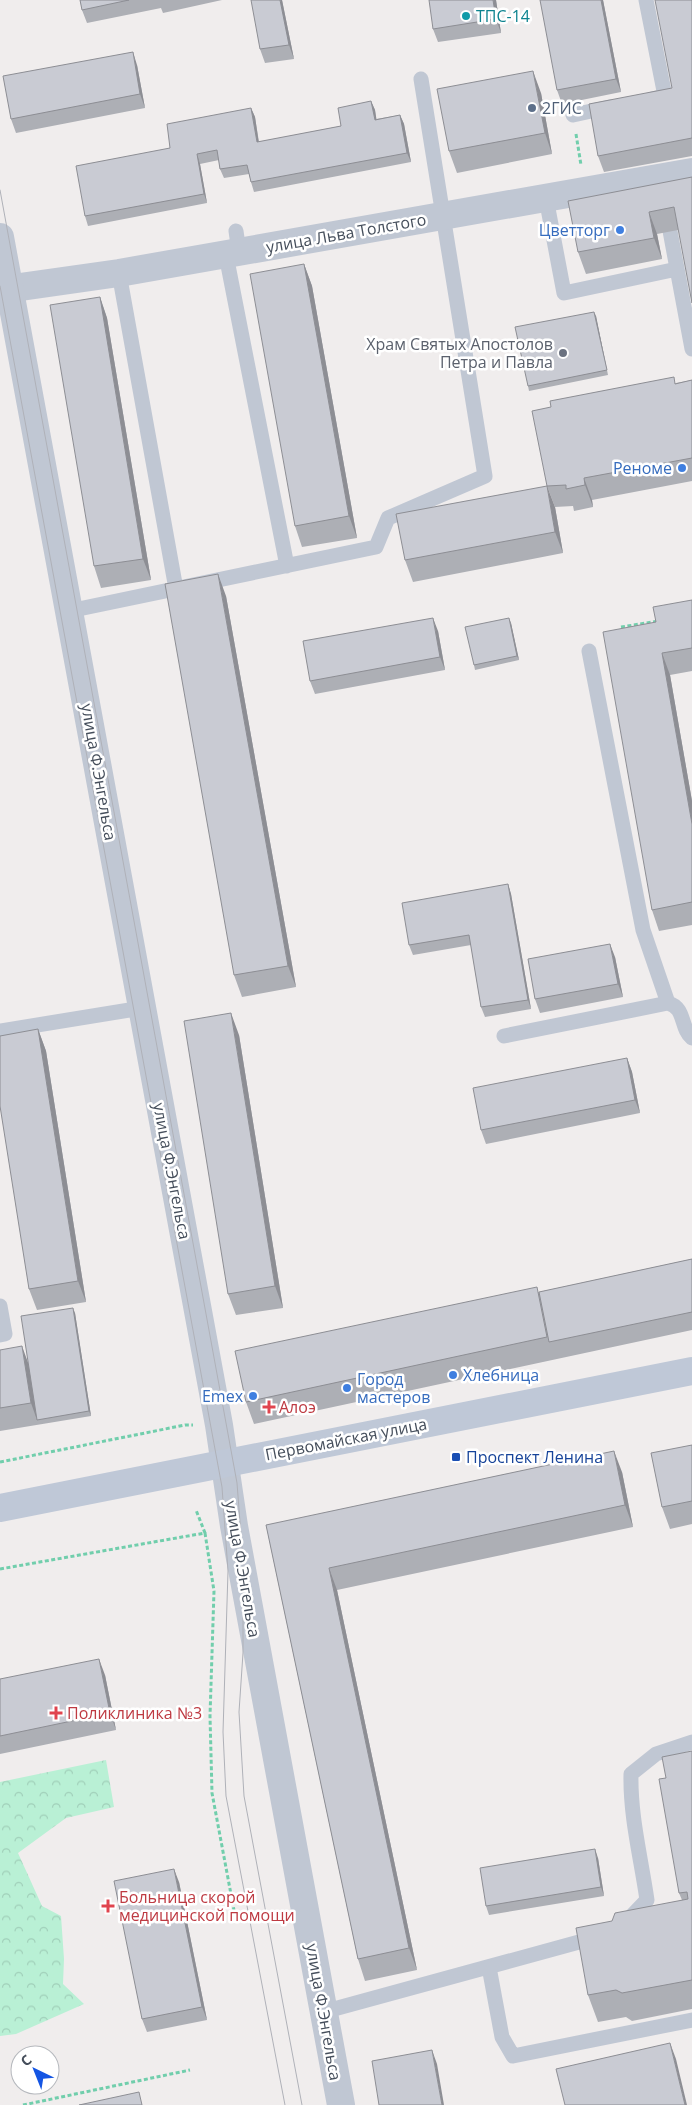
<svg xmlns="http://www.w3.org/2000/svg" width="692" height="2105" font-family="'Open Sans',sans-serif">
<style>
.forest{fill:url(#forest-crowns)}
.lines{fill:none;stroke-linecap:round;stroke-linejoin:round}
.path{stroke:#71ceac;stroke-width:3;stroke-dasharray:4 2.5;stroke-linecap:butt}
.service{stroke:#c0c7d3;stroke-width:15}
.minor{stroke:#c0c7d3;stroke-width:28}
.tertiary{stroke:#c0c7d3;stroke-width:28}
.secondary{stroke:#bfc8d7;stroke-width:28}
.tram{stroke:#afb1b8;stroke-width:1}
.wall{fill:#adafb5}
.shaded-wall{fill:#8d8e94}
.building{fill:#c9cbd3;stroke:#8d8e94}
.culture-dot{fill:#0f9aa8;stroke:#fff;stroke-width:2}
.service-dot{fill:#5c6f8a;stroke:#fff;stroke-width:2}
.shop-dot{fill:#3f7fe0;stroke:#fff;stroke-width:2}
.worship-dot{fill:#6b7280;stroke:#fff;stroke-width:2}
.health-dot{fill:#e0444e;stroke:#fff;stroke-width:2}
.transit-dot{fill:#1a4fb4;stroke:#fff;stroke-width:2}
.labels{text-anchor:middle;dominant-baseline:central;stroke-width:5;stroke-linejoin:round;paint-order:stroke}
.culture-label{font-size:16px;fill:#0d838f;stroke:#fff;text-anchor:start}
.service-label{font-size:16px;fill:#4e5e75;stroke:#fff;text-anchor:start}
.shop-label{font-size:16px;fill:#366cbe;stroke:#fff;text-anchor:end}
.street-label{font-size:16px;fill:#454e5b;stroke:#fff}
.worship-label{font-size:16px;fill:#5b616d;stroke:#fff;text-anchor:end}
.health-label{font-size:16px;fill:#be3a42;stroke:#fff;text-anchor:start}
.transit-label{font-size:16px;fill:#164399;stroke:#fff;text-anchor:start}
</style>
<defs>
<pattern id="forest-crowns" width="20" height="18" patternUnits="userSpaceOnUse" patternTransform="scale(1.25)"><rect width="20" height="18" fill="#b9f0d5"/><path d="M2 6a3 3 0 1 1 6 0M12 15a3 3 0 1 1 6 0" fill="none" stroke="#a0cfb9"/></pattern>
</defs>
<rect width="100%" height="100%" fill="#f0eded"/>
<path class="forest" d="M106,1760L114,1807L66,1818L18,1853L42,1906L61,1916L64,1959L63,1984L84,2004L16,2034L0,2036V1782Z"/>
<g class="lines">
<path class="path" d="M576,134L581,165
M621,627L659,621
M0,1462L185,1425H193
M205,1533L214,1591L210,1716L212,1793L236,1921
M0,1569L205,1533L196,1510
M23,2105L190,2070"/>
<path class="service" d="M646,0L665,96L652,99
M573,115L610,107
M546,198L564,293L677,269
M236,231L239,252
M670,231L692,349
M226,255L287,566
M119,273L176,589
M69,611L376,547L388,518L485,476L421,79
M589,651L643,930L668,1003
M0,1031L142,1008
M504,1036L668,1003C686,1008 680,1028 692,1038
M0,1306L5,1334L0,1335
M626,1922L647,1900C641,1858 630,1816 631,1774L656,1754L692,1742
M489,1967L502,2037L513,2056L692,2020
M323,2012L590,1939L598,1935"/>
<path class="minor" d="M0,290L119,273L692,172"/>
<path class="tertiary" d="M0,237L219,1425L234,1526L341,2105"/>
<path class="secondary" d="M0,1508L692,1371"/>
<path class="tram" d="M0,190L237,1483L243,1561V1653L239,1712L244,1796L302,2105
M0,286L222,1487L228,1571L223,1732L226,1796L285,2105"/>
</g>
<path class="wall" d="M80,0H222L163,13L161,8L87,23L82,10Z
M282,0L294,59L265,63L260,49Z
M496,0L501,33L438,42L433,29Z
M603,0L621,92L562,104L557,90Z
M692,0V156L604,172L598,156L672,88Z
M137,65L145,108L16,133L11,119Z
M541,93L552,154L457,173L449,151Z
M371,101L375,110L376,119L400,115L404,124L411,162L254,192L251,182L249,174L224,178L220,169L219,160L200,164L207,203L88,226L85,216L170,148L251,108L255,117L259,142L341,126Z
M692,177L678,230L657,234L662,259L586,274L578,252Z
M304,264L312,286L357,538L302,547L295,526Z
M100,297L107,318L151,580L101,588L94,566Z
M596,316L608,375L529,391L528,386Z
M692,380V481L592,500L593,507L574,511L573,506L555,507L547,486L676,383Z
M555,507L563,553L413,582L405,560Z
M226,596L296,987L242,997L234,975Z
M692,600V671L670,675L692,801V925L659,931L652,910L656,622Z
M511,623L519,660L475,670L474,665Z
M438,631L445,670L315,694L310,681Z
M508,884L511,894L531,1009L485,1017L481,1007L471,945L413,955L409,945Z
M615,957L623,997L540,1013L535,999Z
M38,1029L46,1051L86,1302L37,1310L29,1289Z
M239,1035L283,1308L236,1315L228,1294Z
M627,1058L632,1072L640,1113L486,1144L481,1130Z
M692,1259V1330L254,1424L246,1402L539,1292Z
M75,1313L91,1416L0,1431V1350L29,1364Z
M692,1445V1524L670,1529L662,1507Z
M622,1472L633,1527L337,1590L417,1970L365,1981L358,1959L266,1525Z
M105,1675L116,1730L0,1754V1679Z
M692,1751V2009L632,2021L626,2017L598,2022L588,1995L612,1921L682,1900L679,1893L666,1778Z
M598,1858L604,1896L489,1915L486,1906Z
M179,1882L207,2020L147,2032L142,2019Z"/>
<path class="shaded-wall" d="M280,0H282L294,59L289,45Z
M493,0H496L501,33L496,19Z
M601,0H603L621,92L616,79Z
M133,52L137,65L145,108L140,94Z
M533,71L541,93L552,154L545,133Z
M371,101L375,110L378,129L375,120Z
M251,108L255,117L260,151L257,142Z
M400,115L404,124L411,162L407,153Z
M197,154L200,164L207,203L204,194Z
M649,212L657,234L662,259L654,238Z
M304,264L312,286L357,538L349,516Z
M100,297L107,318L151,580L143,559Z
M594,312L596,316L608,375L607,370Z
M584,478L592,500L593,507L585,485Z
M547,486L555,507L563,553L555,532Z
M218,574L226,596L296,987L288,966Z
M433,618L438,631L445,670L440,657Z
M509,618L511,623L519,660L517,656Z
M662,653L670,675L692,801V824Z
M508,884L511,894L531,1009L528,1000Z
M610,944L615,957L623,997L618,984Z
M231,1013L239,1035L283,1308L275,1286Z
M38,1029L46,1051L86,1302L78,1281Z
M627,1058L632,1072L640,1113L635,1100Z
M73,1308L75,1313L91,1416L89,1411Z
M22,1346L30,1368L37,1420L31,1403Z
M614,1451L622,1472L633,1527L625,1505Z
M329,1568L337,1590L417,1970L409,1948Z
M99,1659L105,1675L116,1730L110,1713Z
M595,1849L598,1858L604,1896L601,1887Z
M174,1869L179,1882L207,2020L202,2007Z
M670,2043L676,2059L687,2105H685Z
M432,2050L437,2064L444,2105H442Z"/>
<path class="building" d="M80,0H129L82,10Z
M251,0H280L289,45L260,49Z
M429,0H493L496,19L433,29Z
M540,0H601L616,79L557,90Z
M655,0H692V138L598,156L589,104L672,88Z
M133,52L140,94L11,119L3,76Z
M533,71L545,133L449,151L437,89Z
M371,101L375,120L400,115L407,153L251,182L247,165L220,169L217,150L197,154L204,194L85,216L76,166L170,148L167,124L251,108L257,142L341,126L338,108Z
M692,177V303L674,207L649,212L654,238L578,252L568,201Z
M304,264L349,516L295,526L250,274Z
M100,297L143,559L94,566L50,305Z
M594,312L607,370L528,386L515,327Z
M674,377L675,384L692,380V458L584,478L585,485L566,489V485L547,486L532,411L551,407L550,401Z
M547,486L555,532L405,560L396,514Z
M218,574L288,966L234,975L165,584Z
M692,600V648L662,653L692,824V902L652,910L603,632L656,622L653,607Z
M433,618L440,657L310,681L303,641Z
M509,618L517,656L474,665L465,627Z
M508,884L528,1000L481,1007L469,935L409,945L402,903Z
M610,944L618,984L535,999L528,959Z
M231,1013L275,1286L228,1294L184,1021Z
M38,1029L78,1281L29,1289L0,1106V1036Z
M627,1058L635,1100L481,1130L473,1088Z
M692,1259V1312L549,1342L539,1292Z
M537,1287L547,1337L246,1402L235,1351Z
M73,1308L89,1411L37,1420L21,1316Z
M22,1346L31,1403L0,1408V1350Z
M692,1445V1501L662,1507L651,1453Z
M614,1451L625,1505L329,1568L409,1948L358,1959L266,1525Z
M99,1659L110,1713L0,1736V1679Z
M692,1751V1980L622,1993L616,1990L588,1995L576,1928L612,1921L615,1913L688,1899L687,1892L679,1893L659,1779L666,1778L662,1757Z
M595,1849L601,1887L486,1906L480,1868Z
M174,1869L202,2007L142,2019L114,1881Z
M670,2043L685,2105H565L556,2069Z
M432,2050L442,2105H379L372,2061Z
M139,2092L142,2105H79Z"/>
<circle class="culture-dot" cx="466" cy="16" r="5"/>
<circle class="service-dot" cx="532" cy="108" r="5"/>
<g class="shop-dot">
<circle cx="620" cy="230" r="5"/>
<circle cx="682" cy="468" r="5"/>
<circle cx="453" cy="1375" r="5"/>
<circle cx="347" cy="1388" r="5"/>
<circle cx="253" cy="1396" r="5"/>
</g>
<circle class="worship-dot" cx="563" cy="353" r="5"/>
<g class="health-dot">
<path d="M266.5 1399.5h5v5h5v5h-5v5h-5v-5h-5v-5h5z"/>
<path d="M53.5 1705.5h5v5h5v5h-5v5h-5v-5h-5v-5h5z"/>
<path d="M105.5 1898.5h5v5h5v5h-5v5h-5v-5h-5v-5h5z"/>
</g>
<rect class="transit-dot" x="451" y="1452" width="10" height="10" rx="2.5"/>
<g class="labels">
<g class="culture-label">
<text x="476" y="16">ТПС-14</text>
</g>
<g class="service-label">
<text x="542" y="108">2ГИС</text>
</g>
<g class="shop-label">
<text x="610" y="230">Цветторг</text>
<text x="672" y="468">Реноме</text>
<text x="463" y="1375" text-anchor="start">Хлебница</text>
<text x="357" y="1379" text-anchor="start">Город<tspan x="357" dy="18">мастеров</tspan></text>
<text x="243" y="1396">Emex</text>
</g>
<g class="street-label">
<text transform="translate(346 233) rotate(-10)">улица Льва Толстого</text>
<text transform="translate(99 772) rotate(80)">улица Ф.Энгельса</text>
<text transform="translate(172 1171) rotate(79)">улица Ф.Энгельса</text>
<text transform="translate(346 1439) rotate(-11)">Первомайская улица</text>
<text transform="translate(243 1569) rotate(80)">улица Ф.Энгельса</text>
<text transform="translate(324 2012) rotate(80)">улица Ф.Энгельса</text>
</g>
<g class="worship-label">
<text x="553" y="344">Храм Святых Апостолов<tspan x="553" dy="18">Петра и Павла</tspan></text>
</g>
<g class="health-label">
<text x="279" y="1407">Алоэ</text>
<text x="67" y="1713">Поликлиника №3</text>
<text x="119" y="1897">Больница скорой<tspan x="119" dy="18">медицинской помощи</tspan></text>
</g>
<g class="transit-label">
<text x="466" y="1457">Проспект Ленина</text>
</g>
</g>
<g transform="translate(35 2070) rotate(317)"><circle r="24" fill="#ffffff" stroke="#b5b8bd"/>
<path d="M0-4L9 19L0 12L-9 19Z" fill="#1455e3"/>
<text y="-8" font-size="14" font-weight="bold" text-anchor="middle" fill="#454e5b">С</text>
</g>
</svg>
